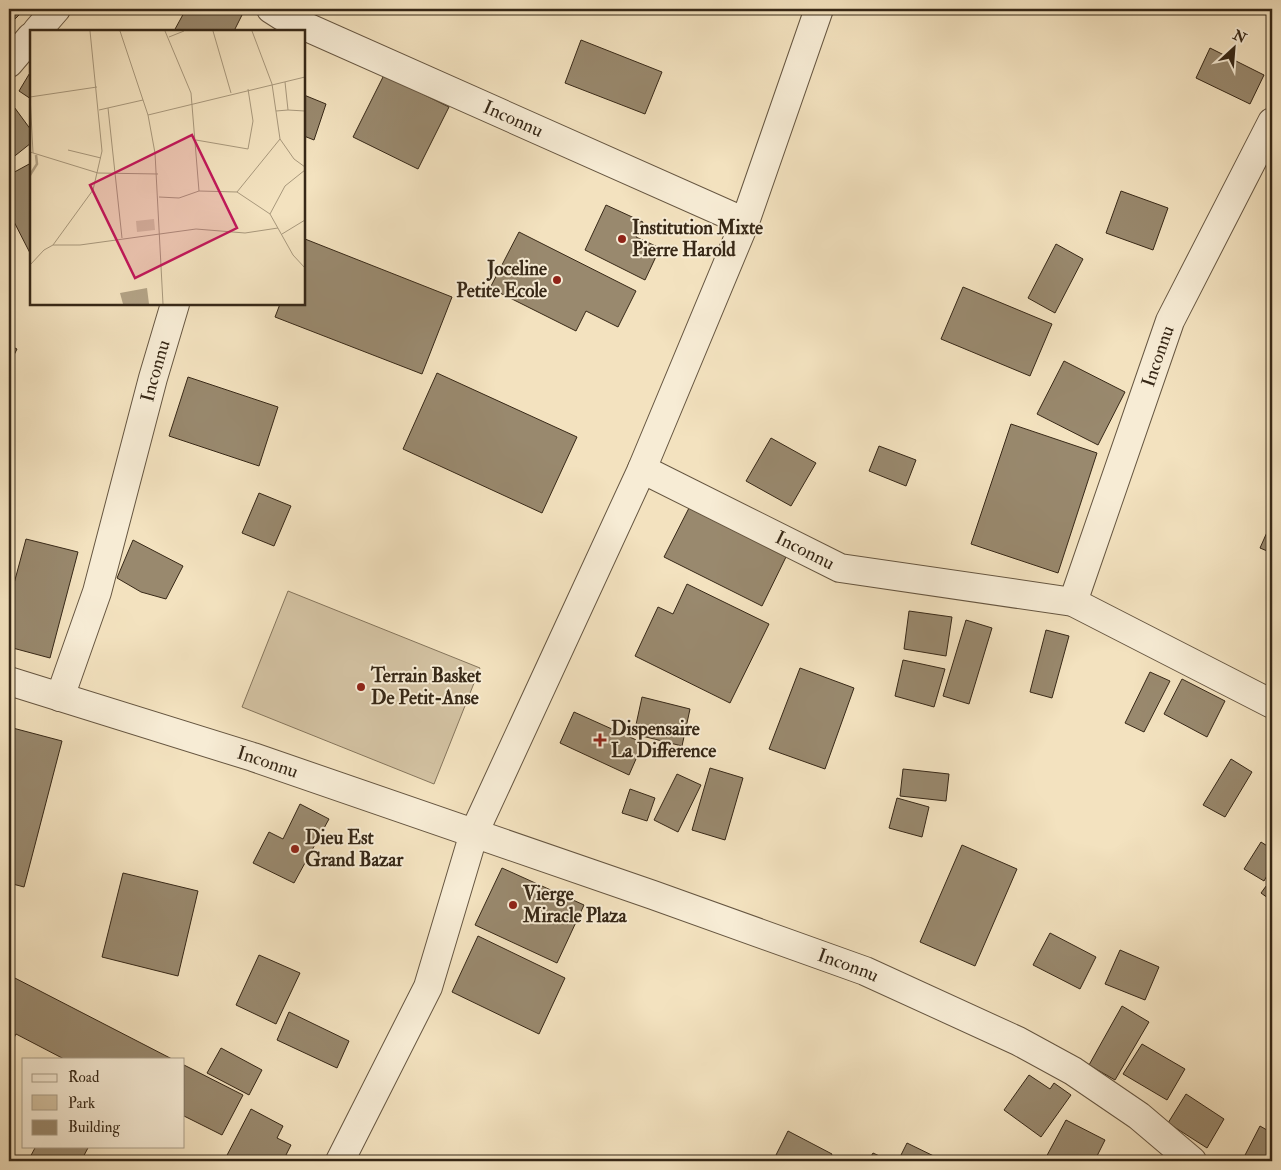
<svg xmlns="http://www.w3.org/2000/svg" width="1281" height="1170" font-family="'IM FELL Double Pica',serif">
<style>
.green{fill:#d3c2a2;stroke:#85755c}
.building{fill:#99896e;stroke:#372817}
.lines{fill:none;stroke-linecap:round;stroke-linejoin:round}
.minor-casing{stroke:#665641;stroke-width:30}
.minor{stroke:#f7ecd5;stroke-width:28}
.poi-dot{fill:#8f2418;stroke:#f7ecd5;stroke-width:2}
.labels{text-anchor:middle;dominant-baseline:central;stroke-width:4;stroke-linejoin:round;paint-order:stroke}
.street-label{font-size:19px;fill:#372817;stroke:#f7ecd5}
.poi-label{font-size:19px;font-weight:bold;fill:#372817;stroke:#f7ecd5;text-anchor:start}
.inset-river{fill:none;stroke:#b3a386;stroke-width:2.5}
.inset-road{fill:none;stroke:#a8987c;stroke-width:1}
.view{fill:#c2185b;fill-opacity:0.15;stroke:#c2185b;stroke-width:2.5}
.inset-edge{fill:none;stroke:#372817;stroke-width:2.5}
</style>
<rect width="100%" height="100%" fill="#f3e2bf"/>
<filter id="stains"><feTurbulence type="fractalNoise" baseFrequency=".004" numOctaves="4"/><feColorMatrix values="0 0 0 0 .2 0 0 0 0 .09 0 0 0 0 .02 0 0 0 .5 -.17"/></filter>
<radialGradient id="worn" r=".72"><stop offset=".6" stop-color="#630" stop-opacity="0"/><stop offset="1" stop-color="#630" stop-opacity=".3"/></radialGradient>
<path class="green" d="M288,591L480,668L434,784L242,707Z"/>
<path class="building" d="M9,9H25L9,25Z
M186,9H239L244,11L234,31H174Z
M581,40L662,72L645,114L565,83Z
M1210,48L1264,75L1250,104L1196,78Z
M31,71V99L19,91Z
M384,75L449,107L418,169L353,137Z
M304,95L326,104L314,140L304,136Z
M9,100L31,130V143L11,159L9,156Z
M31,163V255L9,212V175Z
M1121,191L1168,208L1153,250L1106,233Z
M606,205L643,222L636,237L660,248L645,280L585,250Z
M519,232L636,291L618,327L586,311L576,331L490,288Z
M305,239L452,297L422,374L275,317L280,304H304Z
M1056,244L1083,259L1055,313L1028,298Z
M963,287L1052,324L1030,376L941,339Z
M9,345L17,349L9,365Z
M1064,361L1125,392L1098,445L1037,414Z
M437,373L577,437L542,513L403,449Z
M188,377L278,407L259,466L169,436Z
M1011,424L1097,453L1058,573L971,544Z
M771,438L816,463L791,506L746,481Z
M879,446L916,460L906,486L869,471Z
M259,493L291,506L274,546L242,533Z
M689,508L786,557L762,606L664,557Z
M1272,521V553L1260,548Z
M26,539L78,552L50,658L9,647V602Z
M133,540L183,566L166,599L141,592L117,578Z
M687,584L769,624L730,703L635,656L658,607L673,614Z
M909,611L952,617L946,656L904,649Z
M966,620L992,628L969,704L943,696Z
M1046,630L1069,636L1052,698L1030,692Z
M903,660L945,669L934,707L895,696Z
M800,668L854,688L825,769L769,749Z
M1150,672L1170,681L1144,732L1125,723Z
M1182,679L1225,701L1207,737L1164,714Z
M642,697L690,709L682,746L634,734Z
M574,712L643,743L629,775L560,743Z
M9,727L62,741L24,887L9,883Z
M1231,759L1252,772L1225,817L1203,805Z
M710,768L743,778L725,840L692,830Z
M903,769L949,774L946,801L900,796Z
M677,774L701,785L678,832L654,820Z
M630,789L655,798L647,821L622,813Z
M897,798L929,807L922,837L889,828Z
M300,804L329,819L294,883L253,863L269,832L283,839Z
M1261,842L1272,849V867L1264,881L1244,869Z
M962,845L1017,869L975,966L920,942Z
M502,868L584,905L557,963L475,925Z
M123,873L198,891L178,976L102,957Z
M1272,878V901L1261,893Z
M1050,933L1096,957L1080,989L1033,965Z
M478,936L565,978L539,1034L452,992Z
M1120,950L1159,967L1145,1000L1105,984Z
M259,955L300,973L276,1024L236,1005Z
M9,975L172,1059H64L16,1034L9,1047Z
M1122,1006L1149,1022L1115,1080L1089,1065Z
M289,1012L349,1041L337,1068L277,1040Z
M1142,1044L1185,1069L1167,1100L1123,1074Z
M221,1048L262,1070L249,1095L207,1073Z
M184,1065L243,1095L222,1135L184,1116Z
M1029,1075L1050,1089L1054,1083L1071,1095L1041,1137L1004,1110Z
M1186,1094L1224,1119L1207,1148L1168,1123Z
M251,1109L283,1126L277,1138L291,1145L283,1161H224Z
M1066,1120L1105,1140L1095,1160L1097,1161H1044Z
M1260,1126L1272,1133V1161H1242Z
M788,1131L832,1154L829,1161H773Z
M907,1143L944,1161H898Z
M36,1146H89L81,1161H28Z
M873,1153L890,1161H868Z"/>
<g class="lines">
<defs>
<g id="minor">
<path id="s1" d="M271,9L282,16L745,222"/>
<path d="M37,31L56,9"/>
<path d="M9,63L31,37"/>
<path id="s2" d="M642,469L840,568L1073,602L1272,704"/>
<path id="s3" d="M1073,602L1170,321L1272,122"/>
<path id="s4" d="M9,681L253,757L653,895L865,971L1018,1041L1073,1071L1139,1116L1192,1161"/>
<path id="s5" d="M60,697L97,592L153,378L175,304"/>
<path d="M340,1161L428,987L474,833L642,469L745,222L819,9"/>
</g>
</defs>
<use href="#minor" class="minor-casing"/>
<use href="#minor" class="minor"/>
</g>
<g class="poi-dot">
<circle cx="622" cy="239" r="5"/>
<circle cx="557" cy="280" r="5"/>
<circle cx="361" cy="687" r="5"/>
<path d="M597.5 732.5h5v5h5v5h-5v5h-5v-5h-5v-5h5z"/>
<circle cx="295" cy="849" r="5"/>
<circle cx="513" cy="905" r="5"/>
</g>
<g class="labels">
<g class="street-label">
<text stroke="none"><textPath href="#s1" startOffset="266">Inconnu</textPath></text>
<text stroke="none"><textPath href="#s3" startOffset="260">Inconnu</textPath></text>
<text stroke="none"><textPath href="#s5" startOffset="340">Inconnu</textPath></text>
<text stroke="none"><textPath href="#s2" startOffset="182">Inconnu</textPath></text>
<text stroke="none"><textPath href="#s4" startOffset="271">Inconnu</textPath></text>
<text stroke="none"><textPath href="#s4" startOffset="886">Inconnu</textPath></text>
</g>
<g class="poi-label">
<text x="632" y="228">Institution Mixte<tspan x="632" dy="22">Pierre Harold</tspan></text>
<text x="547" y="269" text-anchor="end">Joceline<tspan x="547" dy="22">Petite Ecole</tspan></text>
<text x="371" y="676">Terrain Basket<tspan x="371" dy="22">De Petit-Anse</tspan></text>
<text x="611" y="729">Dispensaire<tspan x="611" dy="22">La Difference</tspan></text>
<text x="305" y="838">Dieu Est<tspan x="305" dy="22">Grand Bazar</tspan></text>
<text x="523" y="894">Vierge<tspan x="523" dy="22">Miracle Plaza</tspan></text>
</g>
</g>
<g transform="translate(30 30)">
<rect width="275" height="275" fill="#f3e2bf"/>
<path d="M124,189L125,200L107,202L106,191Z" fill="#d3c2a2"/>
<path d="M117,258L119,274H93L90,263Z" fill="#b3a386"/>
<path class="inset-river" d="M0,145L7,134L6,125"/>
<path class="inset-road" d="M90,1L118,85L125,123L133,274M135,1L161,63L169,161M183,1L201,63M222,1L242,54L250,109L264,129L275,137M139,7L154,1M0,65L3,123M0,67L67,57M78,78L92,208M69,80L113,70M258,80L275,81M246,81L258,80L255,52M118,85L275,47M250,109L207,162L240,184L263,225L275,238M166,110L218,119L223,91L218,59M38,120L71,128M0,122L68,143L128,144M129,167L149,168L169,161L207,162M240,184L255,156L275,140M252,204L275,190M23,215L63,160L72,121L60,1M0,235L14,220L23,215H50L166,199L215,203L248,198"/>
<path class="view" d="M162,105L207,198L105,248L60,155Z"/>
<rect width="275" height="275" class="inset-edge"/>
</g>
<rect width="1281" height="1170" fill="none" stroke="#f3e2bf" stroke-width="30"/>
<rect x="10" y="10" width="1261" height="1150" fill="none" stroke="#372817" stroke-width="2.5"/>
<rect x="15" y="15" width="1251" height="1140" fill="none" stroke="#372817"/>
<rect x="22" y="1058" width="162" height="90" fill="#f7ecd5" stroke="#aa9e89"/>
<rect x="32" y="1074" width="25" height="8" fill="#f7ecd5" stroke="#aa9e89"/>
<text x="68" y="1082" font-size="15" fill="#372817">Road</text>
<rect x="32" y="1095" width="25" height="15" fill="#d3c2a2" stroke="#aa9e89"/>
<text x="68" y="1108" font-size="15" fill="#372817">Park</text>
<rect x="32" y="1120" width="25" height="15" fill="#99896e" stroke="#aa9e89"/>
<text x="68" y="1132" font-size="15" fill="#372817">Building</text>
<g transform="translate(1234 48) rotate(26)" stroke="#f7ecd5" stroke-width="4" paint-order="stroke">
<path d="M0-4L9 19L0 12L-9 19Z" fill="#372817"/>
<text y="-8" font-size="14" font-weight="bold" text-anchor="middle" fill="#372817">N</text>
</g>
<rect width="100%" height="100%" filter="url(#stains)"/>
<rect width="100%" height="100%" fill="url(#worn)"/>
</svg>
